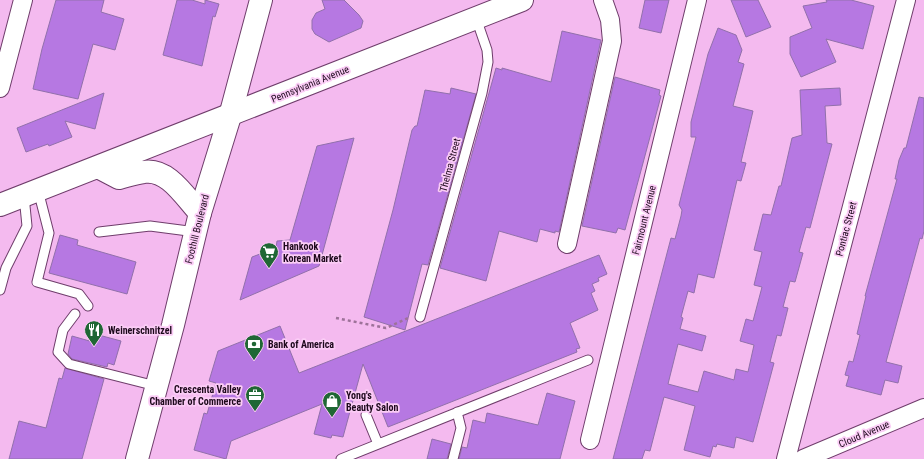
<svg xmlns="http://www.w3.org/2000/svg" width="924" height="459" font-family="'Roboto Condensed',sans-serif">
<style>
.building{fill:#b678e2;stroke:#9170ab}
.lines{fill:none;stroke-linecap:round;stroke-linejoin:round}
.service-casing{stroke:#6f3d6b;stroke-width:11}
.minor-casing{stroke:#6f3d6b;stroke-width:20}
.secondary-casing{stroke:#6f3d6b;stroke-width:24}
.primary-casing{stroke:#6f3d6b;stroke-width:24}
.path{stroke:#9d7299;stroke-width:2.5;stroke-dasharray:3 3;stroke-linecap:butt}
.service{stroke:#fff;stroke-width:9}
.minor{stroke:#fff;stroke-width:18}
.secondary{stroke:#fff;stroke-width:22}
.primary{stroke:#fff;stroke-width:22}
.labels{text-anchor:middle;dominant-baseline:central;stroke-width:3.5;stroke-linejoin:round;paint-order:stroke}
.street-label{font-size:10px;fill:#1d091c;stroke:#fbccf6}
.poi-label{font-size:10px;font-weight:bold;fill:#1d091c;stroke:#fbccf6;text-anchor:start}
</style>
<rect width="100%" height="100%" fill="#f4baef"/>
<path class="building" d="M56,0H104L101,12L124,19L115,50L93,44L78,99L33,89L42,49Z
M177,0H192L205,4V0L219,4L215,17L213,16L202,66L163,55Z
M322,0H344L359,15L363,21L361,28L329,42L315,34L312,29V20L316,13L325,9Z
M645,0H669L661,33L639,28Z
M731,0H758L771,27L746,37Z
M826,0H851L874,6L863,49L826,39L836,62L801,77L790,54V37L812,28L803,6L827,2Z
M718,28L736,35L742,50L738,62L744,64L733,106L753,111L741,162L746,163L741,181L737,180L714,278L698,274L694,293L688,291L681,317L683,318L680,329L706,336L702,351L678,344L668,384L698,392L704,371L734,380L736,369L748,372L754,345L740,341L746,319L753,321L762,287L754,285L762,252L754,250L763,214L771,215L779,186H781L792,138L802,135L800,90L840,88L841,105L825,106L827,143L832,144L810,228L806,227L799,252L803,253L795,282L790,281L783,307L788,308L781,336L777,335L770,362L774,363L753,442L736,437L734,448L717,444L716,447L713,446L710,457L684,450L695,406L664,397L650,451L645,450L642,459H613L671,238L675,239L681,216L682,210L679,205L696,137H691V122L708,54Z
M562,31L601,40L559,232L555,231V233L540,229L537,242L499,231L486,281L440,268L496,68L502,70V68L551,82Z
M615,77L660,90L659,95L661,96L625,230L618,228L616,233L582,226Z
M451,88L476,94L428,265L422,264L405,330L364,317L393,210L412,130L415,126H417L425,90L450,94Z
M104,93L95,129L65,121L72,137L49,146L48,144L26,152L17,128Z
M919,97L924,98V231L922,239L920,238L886,362L902,366L898,383L885,380L881,395L846,386L849,376L845,375L849,361L853,362L860,335L857,334L866,296H865L897,179H895L899,160L904,148H906Z
M354,138L319,266L240,300L252,257L276,248L277,241L290,240L317,146Z
M60,235L78,240L77,245L136,262L127,294L49,273Z
M599,255L607,274L598,278L599,281L592,284L595,291L591,293L598,310L570,323L580,348L576,349L577,352L388,427L363,364L343,437L332,435L331,438L314,434L322,404L231,441L226,459L194,450L204,413L207,414L216,383L209,381L218,351L280,326L299,373Z
M95,334L121,341L114,365L108,363L107,367L72,359L68,354L72,336L93,342Z
M65,368L104,379L82,459H9L19,421L46,428L59,378L62,379Z
M547,393L575,401L560,459H459L462,447L467,448L473,420L485,423L487,413L538,425Z
M432,439L451,444L447,459H427Z"/>
<g class="lines">
<defs>
<path id="service" d="M38,190L49,233L37,282L79,294L88,306
M99,232L150,226L196,232
M0,290L6,268L27,226L24,196
M75,314L63,330L58,352L69,364L156,386
M420,317L482,93L488,62L487,50L476,18
M366,415L378,444
M341,459L588,360
M453,459L461,428L457,412"/>
<path id="minor" d="M0,88L23,0
M567,244L612,41L610,20L603,0
M590,440L697,0
M786,459L906,0
M803,459L924,408"/>
<path id="secondary" d="M98,167L119,178C127,176 135,173 144,172C168,168 185,197 200,213
M0,205L522,0"/>
<path id="primary" d="M137,459L173,325L200,213L230,116L261,0"/>
</defs>
<use href="#service" class="service-casing"/>
<use href="#minor" class="minor-casing"/>
<use href="#secondary" class="secondary-casing"/>
<use href="#primary" class="primary-casing"/>
<path class="path" d="M336,318L386,328L408,318"/>
<use href="#service" class="service"/>
<use href="#minor" class="minor"/>
<use href="#secondary" class="secondary"/>
<use href="#primary" class="primary"/>
</g>
<defs>
<symbol id="supermarket-pin" viewBox="-11 -11 22 30"><path d="M0 17L-7.5 6A9.5 9.5 0 1 1 7.5 6Z" fill="#1f6734" stroke="#fbccf6"/><path d="M-6-5.5h2.5l.6 2H6L4.5 2H-2.5L-4.4-4H-6ZM-1.5 3.2a1.3 1.3 0 1 0 .1 0ZM3 3.2a1.3 1.3 0 1 0 .1 0Z" fill="#fff"/></symbol>
<symbol id="restaurant-pin" viewBox="-11 -11 22 30"><path d="M0 17L-7.5 6A9.5 9.5 0 1 1 7.5 6Z" fill="#1f6734" stroke="#fbccf6"/><path d="M-5-6h1v4h1v-4h1v4h1v-4h1v5L-1.5 .5V6h-2V.5L-5-1ZM5-6V6H3V1.5H1.5Q1.5-4 5-6Z" fill="#fff"/></symbol>
<symbol id="bank-pin" viewBox="-11 -11 22 30"><path d="M0 17L-7.5 6A9.5 9.5 0 1 1 7.5 6Z" fill="#1f6734" stroke="#fbccf6"/><path d="M-6-4H6V4H-6ZM0-2.3a2.3 2.3 0 1 0 0 4.6a2.3 2.3 0 1 0 0-4.6Z" fill="#fff"/></symbol>
<symbol id="office-pin" viewBox="-11 -11 22 30"><path d="M0 17L-7.5 6A9.5 9.5 0 1 1 7.5 6Z" fill="#1f6734" stroke="#fbccf6"/><path d="M-6-3h4V-5.5h4V-3h4V5H-6ZM-1-4.5V-3h2v-1.5ZM-6 0V1H6V0Z" fill="#fff"/></symbol>
<symbol id="shop-pin" viewBox="-11 -11 22 30"><path d="M0 17L-7.5 6A9.5 9.5 0 1 1 7.5 6Z" fill="#1f6734" stroke="#fbccf6"/><path d="M-5-2.5h2.3a2.7 3.5 0 0 1 5.4 0H5L5.5 6h-11ZM-1.5-2.5h3a1.5 2.3 0 0 0-3 0Z" fill="#fff"/></symbol>
</defs>
<g fill-rule="evenodd">
<use href="#supermarket-pin" x="258" y="241" width="22" height="30"/>
<use href="#restaurant-pin" x="83" y="319" width="22" height="30"/>
<use href="#bank-pin" x="243" y="333" width="22" height="30"/>
<use href="#office-pin" x="244" y="384" width="22" height="30"/>
<use href="#shop-pin" x="321" y="390" width="22" height="30"/>
</g>
<g class="labels">
<g class="street-label">
<text transform="translate(310 84) rotate(-22)">Pennsylvania Avenue</text>
<text transform="translate(450 165) rotate(-75)">Thelma Street</text>
<text transform="translate(644 220) rotate(-76)">Fairmount Avenue</text>
<text transform="translate(197 229) rotate(-76)">Foothill Boulevard</text>
<text transform="translate(846 229) rotate(-75)">Pontiac Street</text>
<text transform="translate(864 434) rotate(-23)">Cloud Avenue</text>
</g>
<g class="poi-label">
<text x="283" y="246">Hankook<tspan x="283" dy="12">Korean Market</tspan></text>
<text x="108" y="330">Weinerschnitzel</text>
<text x="268" y="344">Bank of America</text>
<text x="241" y="389" text-anchor="end">Crescenta Valley<tspan x="241" dy="12">Chamber of Commerce</tspan></text>
<text x="346" y="395">Yong's<tspan x="346" dy="12">Beauty Salon</tspan></text>
</g>
</g>
</svg>
